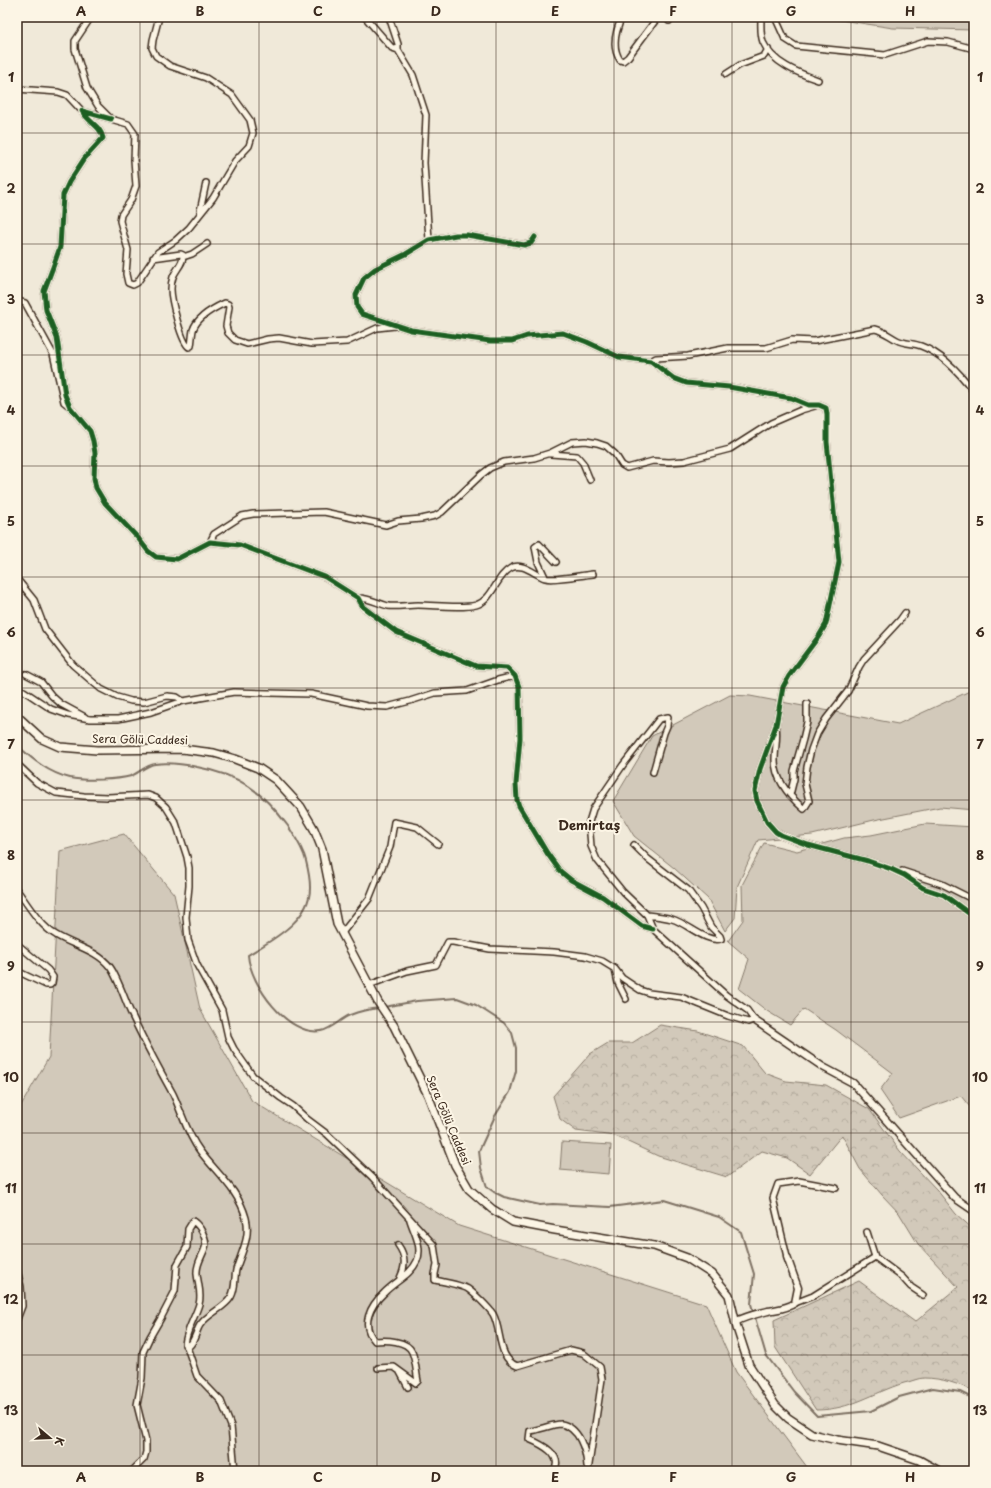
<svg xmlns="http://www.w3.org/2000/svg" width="991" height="1488" font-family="'Playpen Sans',sans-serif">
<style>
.green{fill:#d2c9ba;stroke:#867a6c}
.forest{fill:url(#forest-crowns);stroke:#867a6c}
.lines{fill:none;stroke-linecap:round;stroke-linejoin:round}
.stream{stroke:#7e7163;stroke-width:2}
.minor-casing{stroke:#3b2a1e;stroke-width:8}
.tertiary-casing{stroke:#3b2a1e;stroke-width:9}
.secondary-casing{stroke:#3b2a1e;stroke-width:10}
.minor{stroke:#fcf5e5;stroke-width:5}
.tertiary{stroke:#fcf5e5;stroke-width:6}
.secondary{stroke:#fcf5e5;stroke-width:7}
.cycleway-casing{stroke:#fcf5e5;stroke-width:8}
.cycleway{stroke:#1b5e20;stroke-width:5}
.grid{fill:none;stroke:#3b2a1e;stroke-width:1;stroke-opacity:0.55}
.labels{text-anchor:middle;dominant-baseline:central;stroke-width:4;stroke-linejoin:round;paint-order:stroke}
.street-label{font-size:11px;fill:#3b2a1e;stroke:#fcf5e5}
.quarter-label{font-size:13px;font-weight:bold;fill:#3b2a1e;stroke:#fcf5e5}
.neatline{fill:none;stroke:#3b2a1e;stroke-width:1.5}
.grid-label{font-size:13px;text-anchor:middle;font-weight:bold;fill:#3b2a1e}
</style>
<defs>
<pattern id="forest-crowns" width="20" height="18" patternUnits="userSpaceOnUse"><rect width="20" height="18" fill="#d2c9ba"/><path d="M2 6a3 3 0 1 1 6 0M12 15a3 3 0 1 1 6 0" fill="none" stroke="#b5ad9f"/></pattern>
</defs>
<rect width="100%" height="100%" fill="#f0e9d9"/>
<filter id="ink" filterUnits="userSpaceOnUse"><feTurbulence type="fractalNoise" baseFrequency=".025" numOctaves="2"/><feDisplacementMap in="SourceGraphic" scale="8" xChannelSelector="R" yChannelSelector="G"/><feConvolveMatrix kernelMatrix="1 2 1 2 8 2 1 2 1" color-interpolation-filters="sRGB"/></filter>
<g filter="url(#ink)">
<path class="green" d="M821,17H974V30L893,28Z
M974,689V810L940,807L874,820L812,835L758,840L737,887L735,918L725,931L708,899L674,868L634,836L613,801L652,736L730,695L750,696L898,724Z
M925,824L974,827V1112L961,1096L899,1118L880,1090L893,1073L836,1030L804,1009L790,1025L767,1011L739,989L749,959L728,941L743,920L742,885L764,843L797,851L844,838L871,835Z
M124,834L174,894L200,1009L252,1101L459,1226L706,1304L736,1372L810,1471H17V1110L19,1109L49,1057L60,851Z
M562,1142L611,1145L609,1174L560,1170Z"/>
<path class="forest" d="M660,1025L698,1031L743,1046L765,1073L786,1081L826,1085L869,1109L900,1151L937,1190L956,1214L974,1230V1391C958,1384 942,1378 924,1378C918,1378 910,1382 904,1383C872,1393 851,1410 816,1410L775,1347L774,1320L859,1281L915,1322L958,1287L918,1244L899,1213L882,1195L860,1169L842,1135L810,1174L787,1158L762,1151L727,1177L658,1156L615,1136L576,1131L560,1119L553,1096L590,1054L608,1043H632Z"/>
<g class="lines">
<path class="stream" d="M17,745C33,760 49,773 70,778C83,781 118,780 131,776C139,773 146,765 155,764C169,762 183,764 197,767C240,775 262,791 288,826C295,837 303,848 306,861C308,869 310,878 310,887C311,920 272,940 248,955C250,984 288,1037 321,1031C332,1029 340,1019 350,1015C360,1011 370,1009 380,1008
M384,1007L417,1001L457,998L476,1005L504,1023L512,1033L516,1048V1071L510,1092L495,1116L479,1151L481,1168L487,1187L494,1192L504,1197L540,1205L553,1204L610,1207L664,1200L719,1217L741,1232L754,1274L751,1304L766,1355L794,1392L817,1416L871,1411L899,1397L933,1388L960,1392L974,1399"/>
<defs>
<path id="minor" d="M91,17L75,41V49L87,88L98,106L111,119L128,124L135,134L134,160L136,186L131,200L121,215L120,221L128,250L126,274L128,283L133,285L137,283L158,252L176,240L189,228L213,198L235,161L249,146L253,133L250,120L232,95L206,78L170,66L156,56L152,48L153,40L159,17
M365,17L392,48L398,50L413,75L426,115L424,163L429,240
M389,17L398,44V50
M622,17C616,30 611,47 620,60L623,61L628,57L658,17
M761,17C761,25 760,34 763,42C772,63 798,73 818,80
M775,17L785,39L796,46L885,55L928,41L948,42L974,49
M669,21V17
M726,74L740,65L764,56L768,49
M17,89L58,92L67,95L82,111
M111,119L82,111C89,123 100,125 103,138L84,159L69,182L63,195L60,247L53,267L44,291L46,310L57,338L65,395L70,407L90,431L93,441L95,453L94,478L96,488L105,503L138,538L148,551L156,557L177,559L210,542L240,545L325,577L358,598L363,607L396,632L476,666L507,668L515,676L519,687L520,738L516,784L517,800L519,806L547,853L560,871L571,880L603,897L642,926L653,929
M200,211L206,183
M535,237L531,243L524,245L467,235H456L429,240L406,254L375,269L364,278L356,295L357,307L362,314L411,330L490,341H512L527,336L563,333L587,342L619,357L651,361L673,378L686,383L729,387L791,398L808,405H819L826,408L827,414V442L839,562L826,624L819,636L789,676L783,687L776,725L760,769L755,791L757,801L767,822L776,832L781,835L808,845L868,861L891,869L904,875L923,888L944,895L974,917
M183,257L192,254L207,244
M153,258L181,254L183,255C184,263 176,269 173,277C172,280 171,285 171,289C171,299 181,342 189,347L191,346C192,340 192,335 193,330C197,317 214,308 225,303L228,304L229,307L226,326L228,333L235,340L247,344L268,339L279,338L312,344L347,342L377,328L395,326
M17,301L25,303L53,354L64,402L69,406
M651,361L656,358L688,356L728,348H766L792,340L814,341L875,329C884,331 889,336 897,340C905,344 913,343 921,346C943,354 960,373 974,392
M551,454L577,456L583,463L590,480
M210,542L214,534L242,516L253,514L324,512L386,525L398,521L421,519L435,516L442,512L481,475L490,468L504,462L534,458L550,453L572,442L586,441L597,443L606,446L615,454L622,465L627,468L653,461L669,462L684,461L730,449L771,423L801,410L815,406
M545,577L538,562L535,547L539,544L556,562
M17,579L34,600L45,629L73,665L101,689L117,697L131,701L144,702L167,696L177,697L183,701
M358,598C370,598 377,603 388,606C397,607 408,605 418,605C434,605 461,609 476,605C493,600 496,576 511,568C522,562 534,574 545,578C554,581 581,575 593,574
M26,674L41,682L52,696L61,704L85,717
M17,689L24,691L51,709L68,715L90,719H118L151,712L183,701L234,692L311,694L367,706L387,707L410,701L435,693L467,691L498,680L515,676
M776,726C778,737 775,748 775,760C775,780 790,797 804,809L809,801L805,784L807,767L811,750L817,734L826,719L848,691L859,667L864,659L900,620L905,613
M17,764L37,783L56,793L84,796L108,797L148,795L156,798L166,807L176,823L187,857L189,868V886L186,917L188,940L197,965L222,1010L228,1037L234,1049L253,1076L281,1098L293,1106L307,1119L327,1134L372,1177L434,1245L437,1265L435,1274V1280C444,1282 461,1285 468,1289C475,1294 489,1308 493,1314C502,1330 497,1358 517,1366L571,1350L583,1353L600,1367L602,1379L588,1471
M790,795L794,779V771L803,739L807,722V704
M634,845L648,859L688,890L701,908L711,927L720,936L721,939C706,943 687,923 672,919C665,917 656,916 647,915
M902,871L942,884L974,900
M17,890C28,905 40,926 56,935C74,946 97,950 110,967C117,976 125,1000 130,1011C143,1040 158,1067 173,1094C182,1113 187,1134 200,1151C217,1174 238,1189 246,1218C251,1237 241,1253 236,1270C234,1279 236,1288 231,1297C224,1309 208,1313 200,1325C196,1331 194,1345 187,1347L185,1345C186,1330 195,1318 199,1304C202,1294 198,1284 197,1274C196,1264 202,1257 205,1248C208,1239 200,1226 193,1221L188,1229L187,1247L177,1265L175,1291L161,1318L150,1337L143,1352L142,1378L137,1405L146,1441V1452L144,1459L132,1471
M342,933L369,899L390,847L394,822L417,827L438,844
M17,944L48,970L53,977L52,983L50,985H46L17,971
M615,970L618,983L626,999
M369,985L407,971L436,965L448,942H453L490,949L554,952L585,956L602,961L615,969L622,978L640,990L649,993L681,997L728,1016L748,1022L754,1020L747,1010L726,995L653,929L647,915L623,892L597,860L591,846L589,822L593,809L623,765L659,719L668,717L667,726L664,733L653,772
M867,1232L875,1257L902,1277L911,1287L923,1295
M398,1245C406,1256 406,1266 400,1278
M787,1257L773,1198L778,1184L799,1181L836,1188
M17,1269L21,1287L22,1306L17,1319
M795,1303L813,1296L875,1257
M187,1347L197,1376L221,1401L231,1426L235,1471
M378,1368L394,1367L416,1383L418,1381C416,1372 416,1361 412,1352C407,1340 386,1340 375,1341C360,1325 370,1306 384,1293C394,1282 411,1275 417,1261C423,1247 414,1233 410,1220
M400,1372L408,1387
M554,1471C564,1455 541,1444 529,1439L530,1431C539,1430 553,1424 561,1424C579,1427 586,1450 587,1466"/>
<path id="tertiary" d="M754,1020L823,1067L853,1083L955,1198L974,1211
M735,1322C746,1316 757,1314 768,1311C778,1309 786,1309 795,1303L798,1288L787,1257"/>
<path id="secondary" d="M17,716L42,739L60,747L97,750L182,749L214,753L235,759L258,768L276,780L301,807L314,829L322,849L337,924L378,1002L394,1026L428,1095L455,1165L469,1189L492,1209L513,1222L555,1230L654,1246L687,1258L712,1274L729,1295L737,1328L749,1365L775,1405L788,1418L812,1434L837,1440L878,1446L919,1460L939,1471"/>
</defs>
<use href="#minor" class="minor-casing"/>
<use href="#tertiary" class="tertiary-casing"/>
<use href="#secondary" class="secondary-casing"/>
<use href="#minor" class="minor"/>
<use href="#tertiary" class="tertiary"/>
<use href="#secondary" class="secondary"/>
<defs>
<path id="cycleway" d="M111,119L82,111C89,123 100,125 103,138L84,159L69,182L63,195L60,247L53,267L44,291L46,310L57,338L65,395L70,407L90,431L93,441L95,453L94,478L96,488L105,503L138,538L148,551L156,557L177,559L210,542L240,545L325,577L358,598L363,607L396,632L476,666L507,668L515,676L519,687L520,738L516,784L517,800L519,806L547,853L560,871L571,880L603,897L642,926L653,929
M535,237L531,243L524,245L467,235H456L429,240L406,254L375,269L364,278L356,295L357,307L362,314L411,330L490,341H512L527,336L563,333L587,342L619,357L651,361L673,378L686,383L729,387L791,398L808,405H819L826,408L827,414V442L839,562L826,624L819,636L789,676L783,687L776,725L760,769L755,791L757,801L767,822L776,832L781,835L808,845L868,861L891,869L904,875L923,888L944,895L974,917"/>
</defs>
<use href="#cycleway" class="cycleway-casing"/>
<use href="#cycleway" class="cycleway"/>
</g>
</g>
<path class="grid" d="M140,17V1471M259,17V1471M377,17V1471M496,17V1471M614,17V1471M732,17V1471M851,17V1471M17,133H974M17,244H974M17,355H974M17,466H974M17,577H974M17,688H974M17,800H974M17,911H974M17,1022H974M17,1133H974M17,1244H974M17,1355H974"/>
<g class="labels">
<g class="street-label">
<text transform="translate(140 739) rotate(1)">Sera Gölü Caddesi</text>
<text transform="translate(449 1120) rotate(67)">Sera Gölü Caddesi</text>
</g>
<g class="quarter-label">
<text x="589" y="824">Demirtaş</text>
</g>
</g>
<rect width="991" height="1488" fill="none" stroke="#fcf5e5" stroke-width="44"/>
<g transform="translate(50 1438) rotate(109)" stroke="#fcf5e5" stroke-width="3" paint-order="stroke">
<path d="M0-3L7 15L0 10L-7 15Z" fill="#3b2a1e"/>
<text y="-6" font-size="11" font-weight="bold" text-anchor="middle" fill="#3b2a1e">K</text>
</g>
<rect x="22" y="22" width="947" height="1444" class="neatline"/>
<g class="grid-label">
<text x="81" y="16">A</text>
<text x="200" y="16">B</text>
<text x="318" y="16">C</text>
<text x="436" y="16">D</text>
<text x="555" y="16">E</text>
<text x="673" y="16">F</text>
<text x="791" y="16">G</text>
<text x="910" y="16">H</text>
<text x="11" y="82">1</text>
<text x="980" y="82">1</text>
<text x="11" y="193">2</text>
<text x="980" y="193">2</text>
<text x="11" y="304">3</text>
<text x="980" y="304">3</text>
<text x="11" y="415">4</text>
<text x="980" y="415">4</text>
<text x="11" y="526">5</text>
<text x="980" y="526">5</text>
<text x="11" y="637">6</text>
<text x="980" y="637">6</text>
<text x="11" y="749">7</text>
<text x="980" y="749">7</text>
<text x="11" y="860">8</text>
<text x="980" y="860">8</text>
<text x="11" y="971">9</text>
<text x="980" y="971">9</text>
<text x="11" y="1082">10</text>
<text x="980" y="1082">10</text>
<text x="11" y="1193">11</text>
<text x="980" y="1193">11</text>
<text x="11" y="1304">12</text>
<text x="980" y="1304">12</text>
<text x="11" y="1415">13</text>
<text x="980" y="1415">13</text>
<text x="81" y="1482">A</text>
<text x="200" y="1482">B</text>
<text x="318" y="1482">C</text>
<text x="436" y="1482">D</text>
<text x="555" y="1482">E</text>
<text x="673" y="1482">F</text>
<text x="791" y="1482">G</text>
<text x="910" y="1482">H</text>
</g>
</svg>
